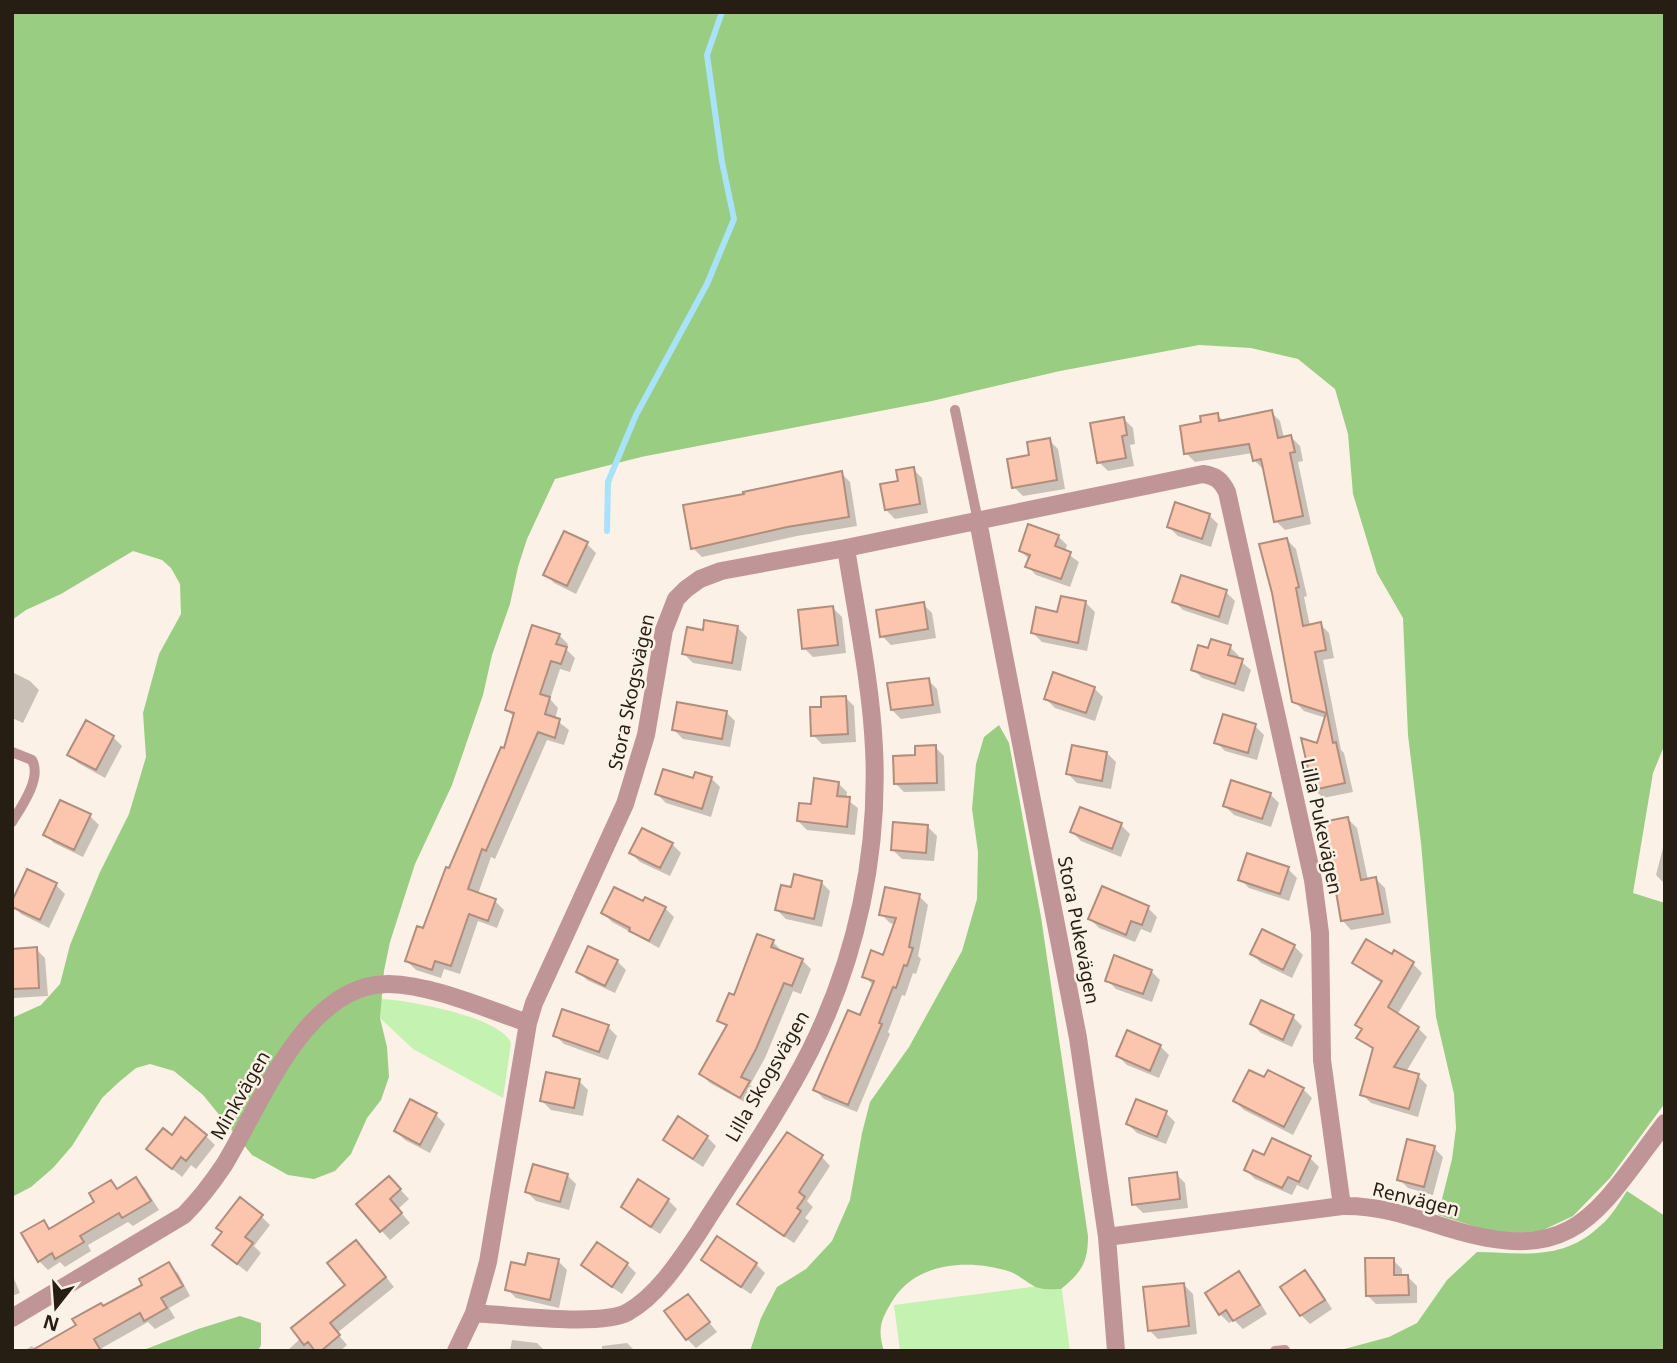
<svg xmlns="http://www.w3.org/2000/svg" width="1677" height="1363" font-family="'Noto Sans',sans-serif">
<style>
.green{fill:#c4f2b1}
.forest{fill:#99cd82}
.shadow{fill:#0003}
.lines{fill:none;stroke-linecap:round;stroke-linejoin:round}
.stream{stroke:#a8e2fd;stroke-width:6}
.building{fill:#fbc6ad;stroke:#b08e7e;stroke-width:2}
.lane{stroke:#c09597;stroke-width:10}
.street{stroke:#c09597;stroke-width:18}
.labels{text-anchor:middle;dominant-baseline:central;stroke-width:5;stroke-linejoin:round;paint-order:stroke}
.street-label{font-size:19px;fill:#271e13;stroke:#fcf1e6}
</style>
<rect width="100%" height="100%" fill="#fcf1e6"/>
<path class="green" d="M381,999C408,1000 501,1017 511,1043L503,1098L413,1049L380,1018Z
M1061,1283L1070,1351H900L894,1305Z"/>
<path class="forest" d="M12,12H1665V744L1653,773L1633,893L1665,903V1103L1610,1178L1573,1216L1541,1231L1516,1233L1489,1231L1438,1215L1452,1159L1456,1128L1454,1094L1436,1017L1421,843L1408,735L1403,618L1377,573L1353,494L1348,434L1335,389L1298,359L1251,348L1199,345L1060,371L932,401L641,457L555,479L527,539L518,567L510,604L492,655L483,695L452,785L415,864L390,942L384,971L380,1018L387,1047L389,1077L381,1100L367,1118L351,1154L335,1171L314,1179L288,1175L252,1155L203,1095L174,1071L150,1064L136,1068L119,1082L102,1098L72,1146L53,1168L31,1187L12,1197V1018L41,1005L60,984L70,945L100,872L129,814L146,757L143,713L159,654L181,614L180,584L171,568L162,560L133,551L61,594L26,610L12,620Z
M999,725L1009,743L1041,917L1088,1236C1088,1262 1082,1272 1061,1289C1055,1289 1046,1290 1039,1288C1029,1285 1021,1276 1011,1272C971,1259 917,1261 893,1300C881,1319 877,1329 884,1351H750L761,1318L777,1287L806,1269L832,1241L850,1200L862,1133L870,1102L909,1047L962,951L977,899L978,852L972,809L976,764L984,737Z
M1627,1191L1665,1216V1351H1337L1389,1337L1417,1323L1447,1280L1477,1252C1524,1253 1563,1261 1600,1226C1611,1217 1619,1203 1627,1191Z
M240,1316L261,1323V1345L258,1351H141L198,1329Z"/>
<path class="shadow" d="M1271,412L1280,421L1284,438L1291,437L1300,446L1303,461L1298,462L1311,524L1285,530L1276,521L1263,469L1254,460L1253,453L1195,462L1186,453L1203,424L1217,415L1224,421Z
M1124,419L1133,428L1135,444L1130,445L1134,466L1108,471L1099,462Z
M1049,440L1058,449L1065,489L1023,496L1014,487L1031,456Z
M913,469L922,478L928,513L895,519L886,510L900,482Z
M841,473L850,482L857,526L797,536L702,557L693,548L746,496Z
M1209,515L1218,524L1211,547L1178,536L1169,527Z
M1058,536L1067,545L1065,552L1079,562L1070,587L1036,575L1027,566L1030,560L1021,551Z
M1287,540L1296,549L1307,596L1304,597L1310,626L1320,624L1329,633L1334,658L1323,660L1341,750L1344,753L1353,792L1323,798L1314,789L1318,745L1326,718L1304,711L1295,702Z
M587,544L596,553L576,594L554,583L545,574Z
M1226,592L1235,601L1228,625L1183,610L1174,601Z
M1086,603L1095,612L1087,651L1042,642L1033,633L1059,614Z
M923,604L932,613L936,638L891,645L882,636Z
M833,608L842,617L846,653L813,657L804,648Z
M738,628L747,637L741,671L693,663L684,654L704,632Z
M559,635L568,644L566,649L575,658L570,672L560,669L550,699L558,708L555,719L569,730L564,745L547,740L495,859L491,857L478,894L495,901L504,910L497,928L478,921L460,974L444,969L441,978L416,970L407,961L424,930L505,751L515,718L507,710Z
M1230,647L1239,656L1238,659L1251,670L1244,692L1202,678L1193,669L1209,650Z
M12,672L30,681L39,690L23,723L12,718Z
M928,680L937,689L941,713L901,719L892,710Z
M1094,688L1103,697L1095,721L1055,708L1046,699Z
M845,697L854,706L856,742L822,744L813,735L823,708Z
M726,712L735,721L730,747L683,739L674,730Z
M86,723L113,737L122,746L105,778L78,763L69,754Z
M1255,726L1264,735L1257,760L1225,751L1216,742Z
M935,747L944,756L945,791L904,792L895,783L917,757Z
M1107,753L1116,762L1111,789L1077,783L1068,774Z
M711,778L720,787L711,817L666,803L657,794L695,780Z
M838,783L847,792L846,799L858,808L855,835L807,830L798,821Z
M1270,794L1279,803L1271,827L1234,815L1225,806Z
M90,816L99,825L83,857L54,843L45,834Z
M1348,819L1357,828L1368,880L1376,879L1385,888L1391,923L1351,930L1342,920Z
M1121,825L1130,834L1121,857L1081,841L1072,832Z
M928,827L937,836L934,861L902,859L893,850Z
M1665,840V884L1656,875Z
M672,844L681,853L670,876L640,862L631,853Z
M1288,869L1297,878L1289,901L1249,888L1240,879Z
M821,882L830,891L822,927L786,919L777,910L792,889Z
M56,885L65,894L49,928L21,914L12,905Z
M1103,889L1148,908L1157,917L1151,933L1141,929L1135,942L1099,928L1090,919Z
M919,896L928,905L918,956L921,959L916,974L913,973L905,996L902,995L888,1032L890,1034L857,1112L824,1099L815,1090L861,1017L873,985L864,976L884,957L896,925L890,923L881,914Z
M644,903L665,908L674,917L659,948L612,922L603,913Z
M758,936L773,942L782,951L781,953L802,960L811,969L801,994L793,991L765,1058L750,1085L757,1092L750,1105L710,1083L701,1074L727,1028L720,1020L735,998Z
M1294,946L1303,955L1292,978L1261,963L1252,954Z
M36,949L45,958L48,996L14,998L12,996V951Z
M1395,953L1413,964L1422,973L1397,1015L1418,1028L1427,1037L1406,1072L1418,1076L1427,1085L1418,1117L1371,1103L1362,1094L1374,1051L1359,1037L1363,1031L1357,1025L1383,984L1363,971L1354,962L1392,956Z
M617,961L626,970L615,993L587,980L578,971Z
M1151,971L1160,980L1152,1002L1116,989L1107,980Z
M1293,1017L1302,1026L1292,1047L1261,1033L1252,1024Z
M608,1027L617,1036L608,1060L564,1044L555,1035Z
M1160,1046L1169,1055L1159,1078L1127,1065L1118,1056Z
M579,1081L588,1090L583,1116L551,1110L542,1101Z
M1303,1089L1312,1098L1293,1135L1244,1110L1235,1101Z
M411,1102L436,1115L445,1124L430,1153L405,1140L396,1131Z
M1166,1113L1175,1122L1166,1144L1137,1133L1128,1124Z
M206,1136L215,1145L196,1169L191,1165L182,1177L148,1149L172,1137Z
M707,1137L716,1146L703,1167L674,1148L665,1139Z
M1434,1148L1443,1157L1433,1195L1408,1188L1399,1179Z
M822,1157L830,1166L807,1201L813,1207L805,1218L809,1221L794,1243L749,1213L740,1204Z
M1265,1157L1310,1158L1319,1167L1308,1190L1297,1185L1292,1195L1255,1179L1246,1170Z
M1176,1174L1185,1183L1188,1208L1143,1213L1134,1204Z
M567,1175L576,1184L569,1210L536,1201L527,1192Z
M136,1179L145,1188L159,1210L133,1226L128,1222L88,1245L91,1251L65,1267L60,1262L48,1270L39,1261L43,1222L51,1230L97,1202L111,1182L119,1190Z
M398,1187L409,1199L398,1209L410,1223L390,1240L358,1205Z
M668,1200L677,1209L660,1234L632,1215L623,1206Z
M261,1216L270,1225L254,1246L261,1253L247,1272L223,1253L224,1233Z
M365,1251L394,1287L337,1333L347,1345L340,1351H287L301,1338L347,1285Z
M703,1260L756,1264L765,1273L751,1294L712,1269Z
M1393,1260L1402,1269V1277H1408L1417,1286V1303L1376,1304L1367,1295Z
M558,1261L567,1270L559,1308L516,1298L507,1289L527,1267Z
M627,1264L636,1273L622,1294L592,1274L583,1265Z
M169,1265L178,1273L190,1296L169,1308L175,1318L155,1329L148,1322L102,1348L103,1351H24L32,1346L36,1350L145,1285Z
M1305,1272L1314,1281L1332,1309L1310,1324L1301,1315Z
M12,1274L20,1293L12,1296Z
M1239,1274L1248,1283L1267,1314L1243,1329L1234,1320L1229,1323L1220,1314Z
M1184,1285L1193,1294L1197,1334L1158,1339L1149,1330Z
M688,1296L717,1332L696,1348L687,1339Z
M512,1340L537,1343L545,1351H510Z
M627,1343L635,1351H602V1346Z"/>
<g class="lines">
<path class="stream" d="M607,531L608,482L636,415L707,284L734,219L722,162L707,55L722,12"/>
</g>
<path class="building" d="M1272,410L1278,438L1291,435L1295,452L1290,453L1303,516L1274,522L1261,459L1253,461L1249,444L1184,454L1180,426L1201,422L1200,416L1218,413L1219,421Z
M1124,417L1127,435L1122,436L1126,458L1097,463L1090,423Z
M1050,438L1057,480L1012,488L1007,459L1029,455L1027,442Z
M914,467L920,504L885,510L880,484L898,481L896,470Z
M842,471L849,517L787,527L691,549L683,505L744,494L743,492Z
M1175,502L1210,514L1202,539L1167,527Z
M1028,524L1059,535L1055,546L1071,552L1061,579L1025,567L1030,555L1019,551Z
M564,531L588,542L567,586L543,575Z
M1287,538L1299,587L1296,588L1303,626L1321,622L1326,650L1315,652L1333,743L1336,742L1345,783L1313,790L1301,738L1317,743L1326,713L1292,702L1272,593L1259,544Z
M1181,575L1227,590L1219,617L1172,602Z
M1061,596L1086,601L1078,643L1031,633L1036,607L1057,612Z
M924,602L928,629L880,637L876,610Z
M833,606L838,645L802,649L798,610Z
M704,620L738,626L732,663L682,654L687,627L703,630Z
M532,625L560,634L556,644L567,647L561,664L551,661L540,694L550,697L545,714L560,719L555,738L538,732L486,851L482,849L468,889L496,899L488,921L469,914L451,966L435,961L432,970L405,961L417,926L423,928L446,867L449,868L501,747L504,748L514,713L505,710Z
M1211,639L1231,645L1228,655L1243,659L1235,684L1191,670L1198,645L1208,648Z
M1053,672L1095,687L1086,713L1044,699Z
M929,678L933,705L891,710L887,683Z
M846,696L848,734L811,736L810,707H821V697Z
M677,702L727,711L722,739L672,730Z
M1223,714L1256,724L1248,753L1214,743Z
M86,720L114,736L96,770L67,755Z
M936,745L937,783L894,784L893,756L915,755V746Z
M1072,745L1107,752L1102,781L1066,774Z
M663,769L693,778L695,772L712,777L702,809L655,794Z
M814,778L839,782L837,796L850,797L847,827L797,821L799,803L811,804Z
M1231,780L1271,793L1262,819L1223,806Z
M60,800L91,814L74,850L43,835Z
M1080,807L1122,823L1112,849L1070,832Z
M1348,817L1361,880L1376,877L1383,914L1341,921L1330,857L1322,822Z
M893,822L928,825L926,853L891,850Z
M642,828L673,843L660,868L629,853Z
M1247,853L1289,867L1280,894L1238,880Z
M27,869L57,883L40,920L12,907V901Z
M794,874L822,881L814,919L775,910L781,885L791,887Z
M1102,886L1149,906L1142,925L1131,921L1126,935L1088,919Z
M614,887L643,901L645,897L666,907L649,941L629,931L630,928L601,913Z
M885,887L920,894L909,947L913,948L907,966L904,965L896,988L893,987L879,1023L882,1024L848,1105L813,1090L848,1010L860,1015L874,981L862,977L871,950L883,955L896,918L879,915Z
M1262,929L1295,945L1283,970L1250,954Z
M757,934L774,940L771,947L803,959L792,986L784,983L756,1049L741,1077L750,1081L740,1098L699,1074L727,1025L717,1021L729,993L734,995Z
M1366,939L1392,954L1394,950L1414,962L1388,1007L1419,1027L1394,1067L1419,1074L1409,1109L1360,1095L1373,1048L1356,1038L1362,1029L1355,1025L1382,981L1352,963Z
M588,946L618,960L605,986L576,972Z
M37,947L39,988L12,989V949Z
M1114,955L1152,970L1143,994L1105,981Z
M1261,1000L1294,1015L1283,1040L1250,1024Z
M562,1009L609,1025L599,1052L553,1036Z
M1127,1030L1161,1045L1150,1071L1116,1056Z
M1249,1070L1264,1077L1268,1070L1304,1088L1284,1127L1233,1101Z
M546,1072L580,1079L574,1108L540,1101Z
M410,1099L437,1113L420,1145L394,1131Z
M1136,1099L1167,1111L1157,1137L1126,1124Z
M678,1116L708,1136L693,1159L663,1140Z
M185,1117L207,1135L186,1161L181,1157L172,1169L146,1149L163,1128L172,1135Z
M787,1132L823,1155L799,1192L805,1197L797,1208L801,1211L784,1236L737,1204Z
M1272,1138L1311,1156L1299,1182L1288,1177L1282,1188L1244,1170L1253,1150L1264,1155Z
M1407,1139L1435,1146L1424,1187L1397,1180Z
M533,1164L568,1174L560,1202L525,1192Z
M1177,1172L1180,1199L1132,1205L1129,1178Z
M389,1176L401,1189L390,1199L402,1213L380,1232L356,1204Z
M136,1177L151,1201L122,1218L119,1213L80,1236L84,1242L55,1259L52,1253L38,1262L21,1233L44,1220L49,1229L94,1202L89,1193L111,1180L117,1189Z
M638,1179L669,1199L651,1227L621,1207Z
M240,1197L263,1215L245,1237L253,1243L237,1264L212,1245L222,1232L216,1228Z
M717,1236L757,1263L741,1287L701,1260Z
M356,1240L386,1277L330,1323L340,1335L321,1351H315L308,1342L304,1345L291,1328L345,1285L327,1263Z
M597,1242L628,1263L612,1287L581,1265Z
M528,1253L559,1259L550,1300L505,1290L511,1262L525,1265Z
M1365,1258H1394V1275H1408L1409,1295L1366,1296Z
M169,1262L183,1286L161,1298L167,1308L144,1321L140,1313L94,1339L101,1351H31L76,1325L72,1319L101,1303L103,1306L142,1285L139,1279Z
M1305,1270L1325,1300L1300,1316L1280,1287Z
M1239,1271L1260,1305L1233,1321L1226,1310L1219,1315L1205,1293Z
M1184,1283L1189,1326L1148,1331L1143,1287Z
M688,1294L710,1322L686,1340L664,1311Z"/>
<g class="lines">
<path class="lane" d="M955,410L978,521
M12,752L32,760C42,778 22,806 12,822
M1275,1351L1285,1350"/>
<path class="street" d="M978,521L1078,1038L1107,1237L1116,1351
M1107,1237L1342,1206C1380,1205 1415,1218 1451,1229C1576,1267 1597,1212 1665,1123
M474,1313C507,1315 603,1327 628,1312C658,1295 680,1260 699,1232C736,1173 778,1114 810,1051C857,957 879,853 874,748C871,683 856,613 846,548
M12,1318L184,1215C199,1200 212,1183 224,1165C261,1105 305,983 389,984C433,985 486,1009 528,1023
M456,1351L474,1313L488,1262L528,1023L534,1003L625,804L646,735L664,630L676,599L686,589L700,579L721,571L846,548L1203,474C1216,476 1221,480 1227,492L1313,880L1320,933L1322,1060L1342,1206"/>
</g>
<g class="labels">
<g class="street-label">
<text transform="translate(631 692) rotate(-78)">Stora Skogsvägen</text>
<text transform="translate(1322 826) rotate(78)">Lilla Pukevägen</text>
<text transform="translate(1079 930) rotate(79)">Stora Pukevägen</text>
<text transform="translate(767 1076) rotate(-60)">Lilla Skogsvägen</text>
<text transform="translate(240 1095) rotate(-60)">Minkvägen</text>
<text transform="translate(1416 1199) rotate(14)">Renvägen</text>
</g>
</g>
<rect width="1677" height="1363" fill="none" stroke="#271e13" stroke-width="28"/>
<g transform="translate(56 1307) rotate(197)" stroke="#fcf1e6" stroke-width="5" paint-order="stroke">
<path d="M0-5L12 26L0 18L-12 26Z" fill="#271e13"/>
<text y="-10" font-size="19" font-weight="bold" text-anchor="middle" fill="#271e13">N</text>
</g>
</svg>
